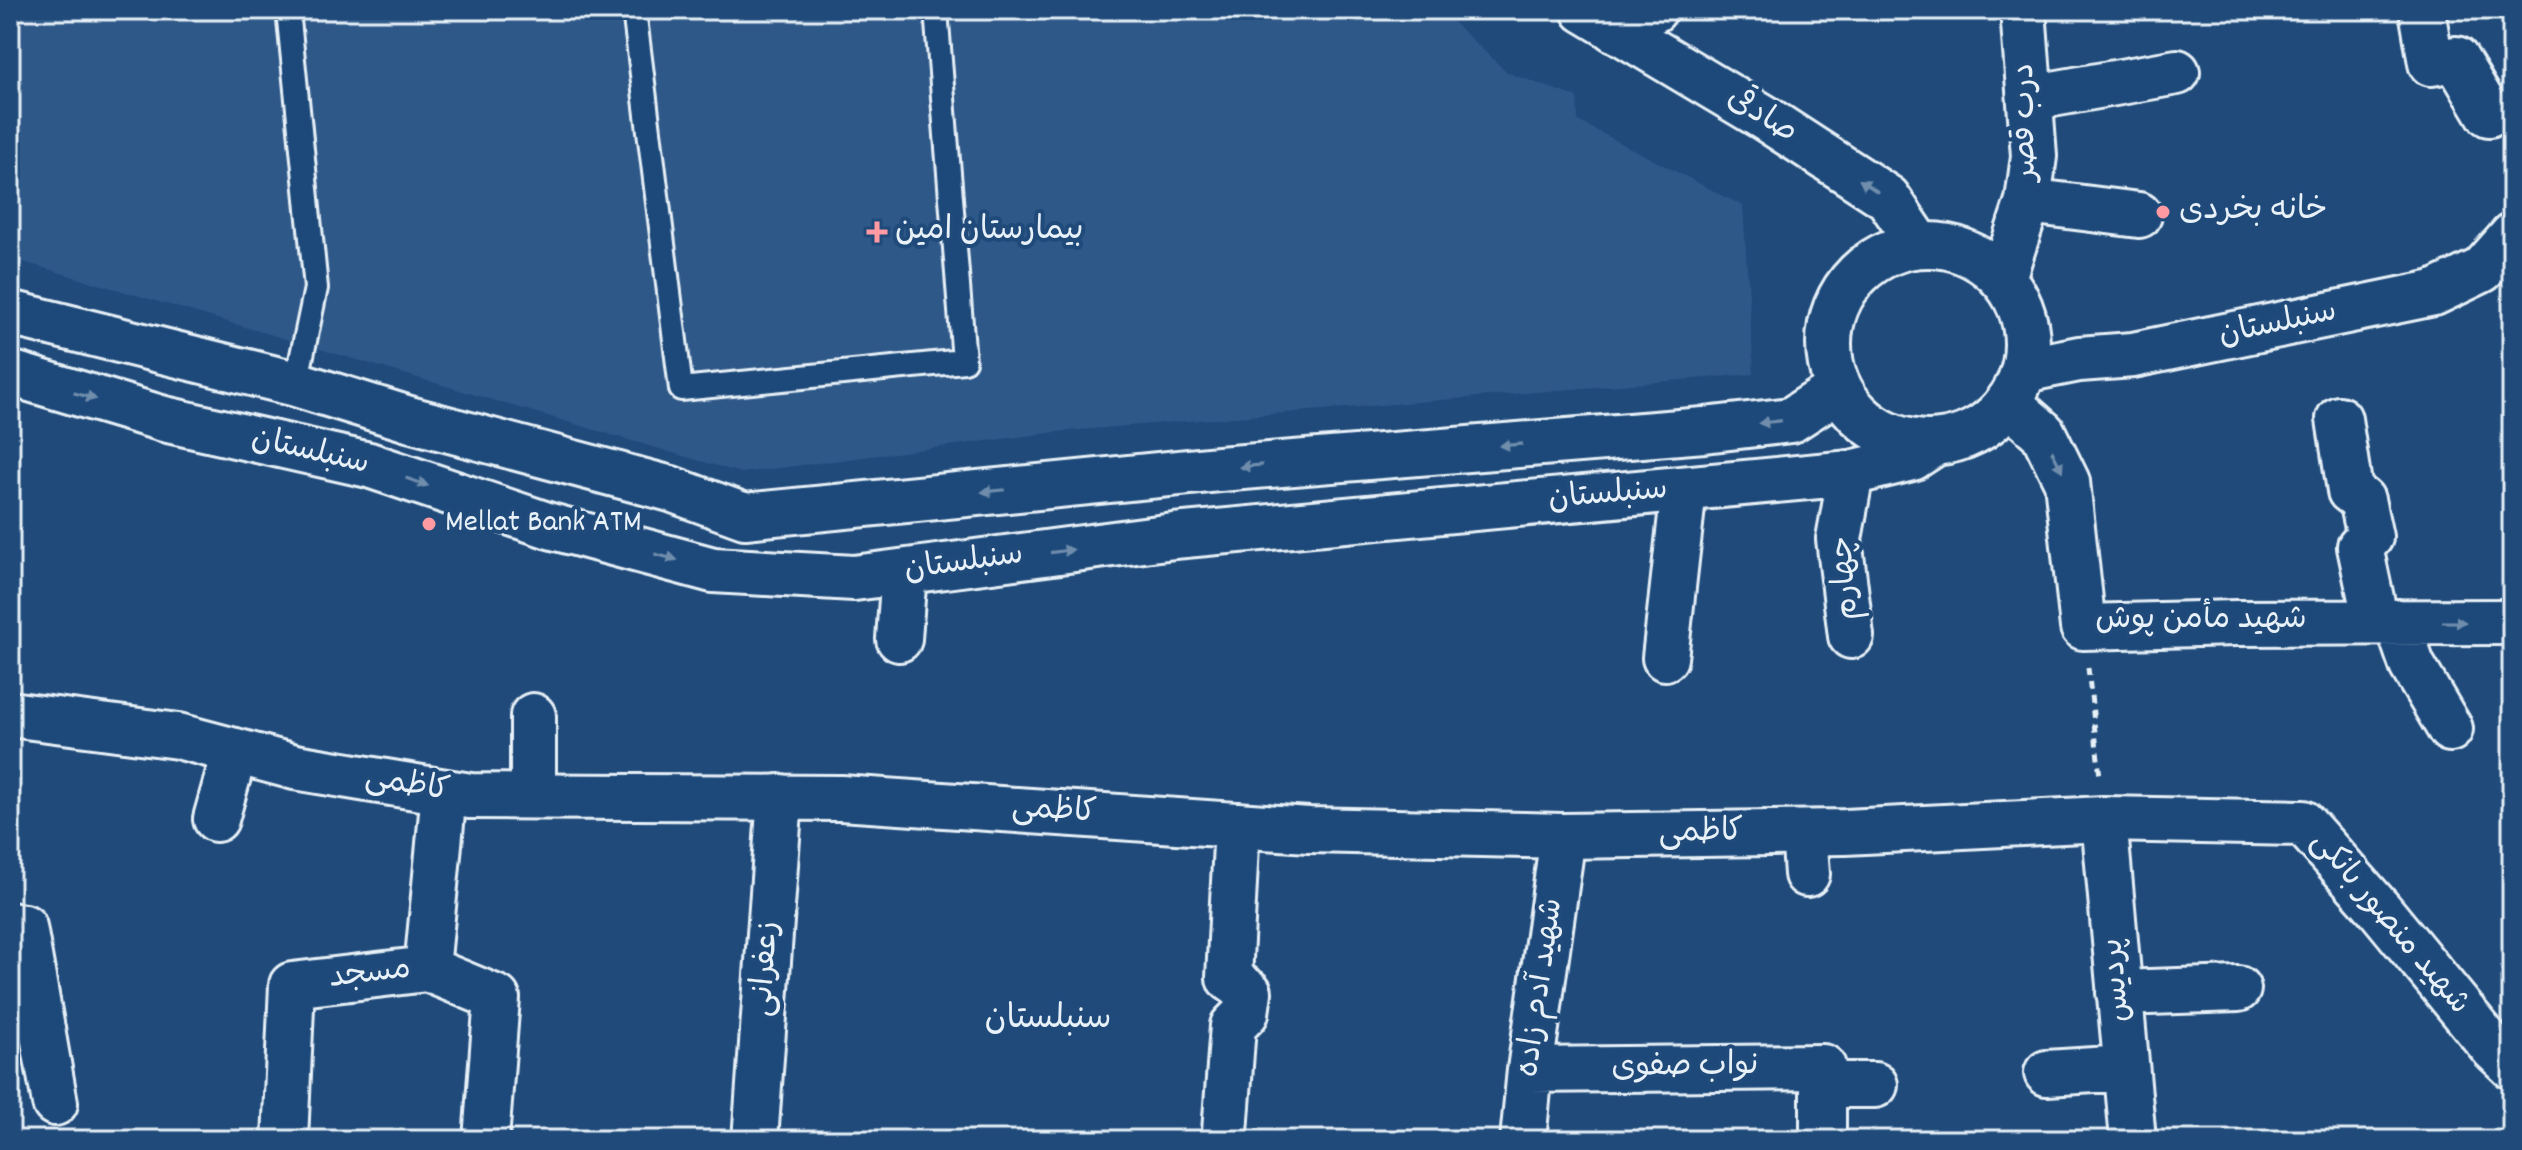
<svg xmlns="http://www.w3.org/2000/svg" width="2522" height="1150" font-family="Dekko,'Playpen Sans Arabic',sans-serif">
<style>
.built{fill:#2f5888}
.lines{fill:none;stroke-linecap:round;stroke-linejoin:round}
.lane-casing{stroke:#e8f1f8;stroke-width:28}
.street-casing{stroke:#e8f1f8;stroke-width:50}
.secondary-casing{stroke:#e8f1f8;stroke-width:50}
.path{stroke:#e8f1f8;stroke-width:5;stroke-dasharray:8 6;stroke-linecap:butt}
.lane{stroke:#1f4a7a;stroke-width:22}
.street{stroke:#1f4a7a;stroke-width:44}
.secondary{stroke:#1f4a7a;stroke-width:44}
.oneway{fill:#6f8dac}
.poi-dot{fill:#ff9aa2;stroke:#1f4a7a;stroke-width:3}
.labels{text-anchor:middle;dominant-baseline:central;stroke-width:8;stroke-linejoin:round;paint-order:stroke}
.street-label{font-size:32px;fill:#e8f1f8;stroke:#1f4a7a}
.poi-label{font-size:32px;fill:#e8f1f8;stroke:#1f4a7a;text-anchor:start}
.neighbourhood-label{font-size:34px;fill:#e8f1f8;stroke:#1f4a7a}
</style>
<rect width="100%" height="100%" fill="#1f4a7a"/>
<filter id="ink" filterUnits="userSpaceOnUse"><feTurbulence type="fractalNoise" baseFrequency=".0125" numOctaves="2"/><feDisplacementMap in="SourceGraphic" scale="16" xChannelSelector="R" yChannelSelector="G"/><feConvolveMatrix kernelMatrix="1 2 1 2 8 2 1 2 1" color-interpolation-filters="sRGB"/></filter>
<g filter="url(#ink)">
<path class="built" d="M10,10H1440L1508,73L1577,97L1578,121L1743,206L1754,374L1056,432L741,473L10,258Z"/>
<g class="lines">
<defs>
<path id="lane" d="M288,10L316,288L296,384
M634,10L681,389L964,361L936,10"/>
<path id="street" d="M2422,10L2431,63L2456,59L2489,114
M1614,29L1654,10
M2030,98L2177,72
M2028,201L2139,215
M2003,278L2028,201L2034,156L2023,10
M2008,402L2043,433L2067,482L2083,627L2236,623L2512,622
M2339,419L2350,491L2362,500L2370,537L2360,547L2376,622
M2397,622L2412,665L2450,729
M1851,636L1839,539L1851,473
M899,639L904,572
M1665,658L1684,489
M533,796V716
M216,819L235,751
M2104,819L2133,1140
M1804,833L1807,874
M10,925L24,927L55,1103
M427,969L497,998L486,1140
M2119,993L2238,989
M1530,1070L1823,1067V1140
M2047,1073L2126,1068
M1823,1085H1875
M1225,1132L1233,1026L1246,1013L1249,992L1229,978L1237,825
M285,1140L292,985L427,969L444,792
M755,1140L780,797
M1523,1140L1530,1070L1563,836"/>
<path id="secondary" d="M1584,10L1765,118L1888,198L1919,244
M1829 344a99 99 0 1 1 198 0a99 99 0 1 1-198 0Z
M10,313L296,384L409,419L671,489L745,516L1219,469L1704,430L1791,420L1839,389
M2024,370L2079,359L2133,355L2434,293L2482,270L2512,236
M10,373L164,419L369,465L550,526L713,570L854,578L1174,536L1851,473L1912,458L1935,443
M10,714L178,736L295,767L470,796L841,798L1309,830L1563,836L1845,832L2104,819L2303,823L2380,910L2494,1049L2512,1066"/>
</defs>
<use href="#lane" class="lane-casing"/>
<use href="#street" class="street-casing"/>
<use href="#secondary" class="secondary-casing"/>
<path class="path" d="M2088,668L2100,777"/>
<use href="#lane" class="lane"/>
<use href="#street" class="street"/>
<use href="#secondary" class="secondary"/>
</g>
<defs><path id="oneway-solid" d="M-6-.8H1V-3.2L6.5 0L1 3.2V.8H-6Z" transform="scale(2)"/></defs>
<g class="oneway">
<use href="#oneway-solid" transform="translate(1869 186) rotate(-147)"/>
<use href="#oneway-solid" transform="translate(85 396) rotate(16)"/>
<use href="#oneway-solid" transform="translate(1770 422) rotate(173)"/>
<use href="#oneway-solid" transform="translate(1511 445) rotate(175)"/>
<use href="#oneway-solid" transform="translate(2057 461) rotate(63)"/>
<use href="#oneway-solid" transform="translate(1251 466) rotate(175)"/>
<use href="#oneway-solid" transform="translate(417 482) rotate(19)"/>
<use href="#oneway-solid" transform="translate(993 491) rotate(174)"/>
<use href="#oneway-solid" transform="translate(1062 551) rotate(-8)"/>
<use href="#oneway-solid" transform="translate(666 557) rotate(15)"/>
<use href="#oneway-solid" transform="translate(2454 622)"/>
</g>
</g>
<g class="poi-dot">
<circle cx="2163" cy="212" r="8"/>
<path d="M873 220h8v8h8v8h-8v8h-8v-8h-8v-8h8z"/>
<circle cx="429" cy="524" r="8"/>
</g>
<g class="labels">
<g class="street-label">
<text transform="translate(1761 117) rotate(32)">صادقی</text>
<text transform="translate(2027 122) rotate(-91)">درب قصر</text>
<text transform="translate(2278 325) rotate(-12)">سنبلستان</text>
<text transform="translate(310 453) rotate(13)">سنبلستان</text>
<text transform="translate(1608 496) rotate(-5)">سنبلستان</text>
<text transform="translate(964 564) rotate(-8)">سنبلستان</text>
<text transform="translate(1847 578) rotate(-94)">چهارم</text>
<text x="2201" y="621">شهید مأمن پوش</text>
<text transform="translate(407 786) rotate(10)">کاظمی</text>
<text transform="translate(1054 812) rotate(4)">کاظمی</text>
<text transform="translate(1701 834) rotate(-1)">کاظمی</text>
<text transform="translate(2389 924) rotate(50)">شهید منصور بانکی</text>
<text transform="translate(767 969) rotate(-86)">زعفرانی</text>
<text transform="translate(370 975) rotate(-7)">مسجد</text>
<text transform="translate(2118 980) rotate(-95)">پردیس</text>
<text transform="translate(1542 988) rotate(-82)">شهید آدم زاده</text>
<text transform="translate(1685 1068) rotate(-1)">نواب صفوی</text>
</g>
<g class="poi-label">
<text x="2179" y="212">خانه بخردی</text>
<text x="895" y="232">بیمارستان امین</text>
<text x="445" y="524">Mellat Bank ATM</text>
</g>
<g class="neighbourhood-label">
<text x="1048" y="1020">سنبلستان</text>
</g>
</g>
<rect width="2522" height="1150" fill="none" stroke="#1f4a7a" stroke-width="40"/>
<rect x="20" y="20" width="2482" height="1110" fill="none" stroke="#e8f1f8" stroke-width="3" filter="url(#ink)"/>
</svg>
